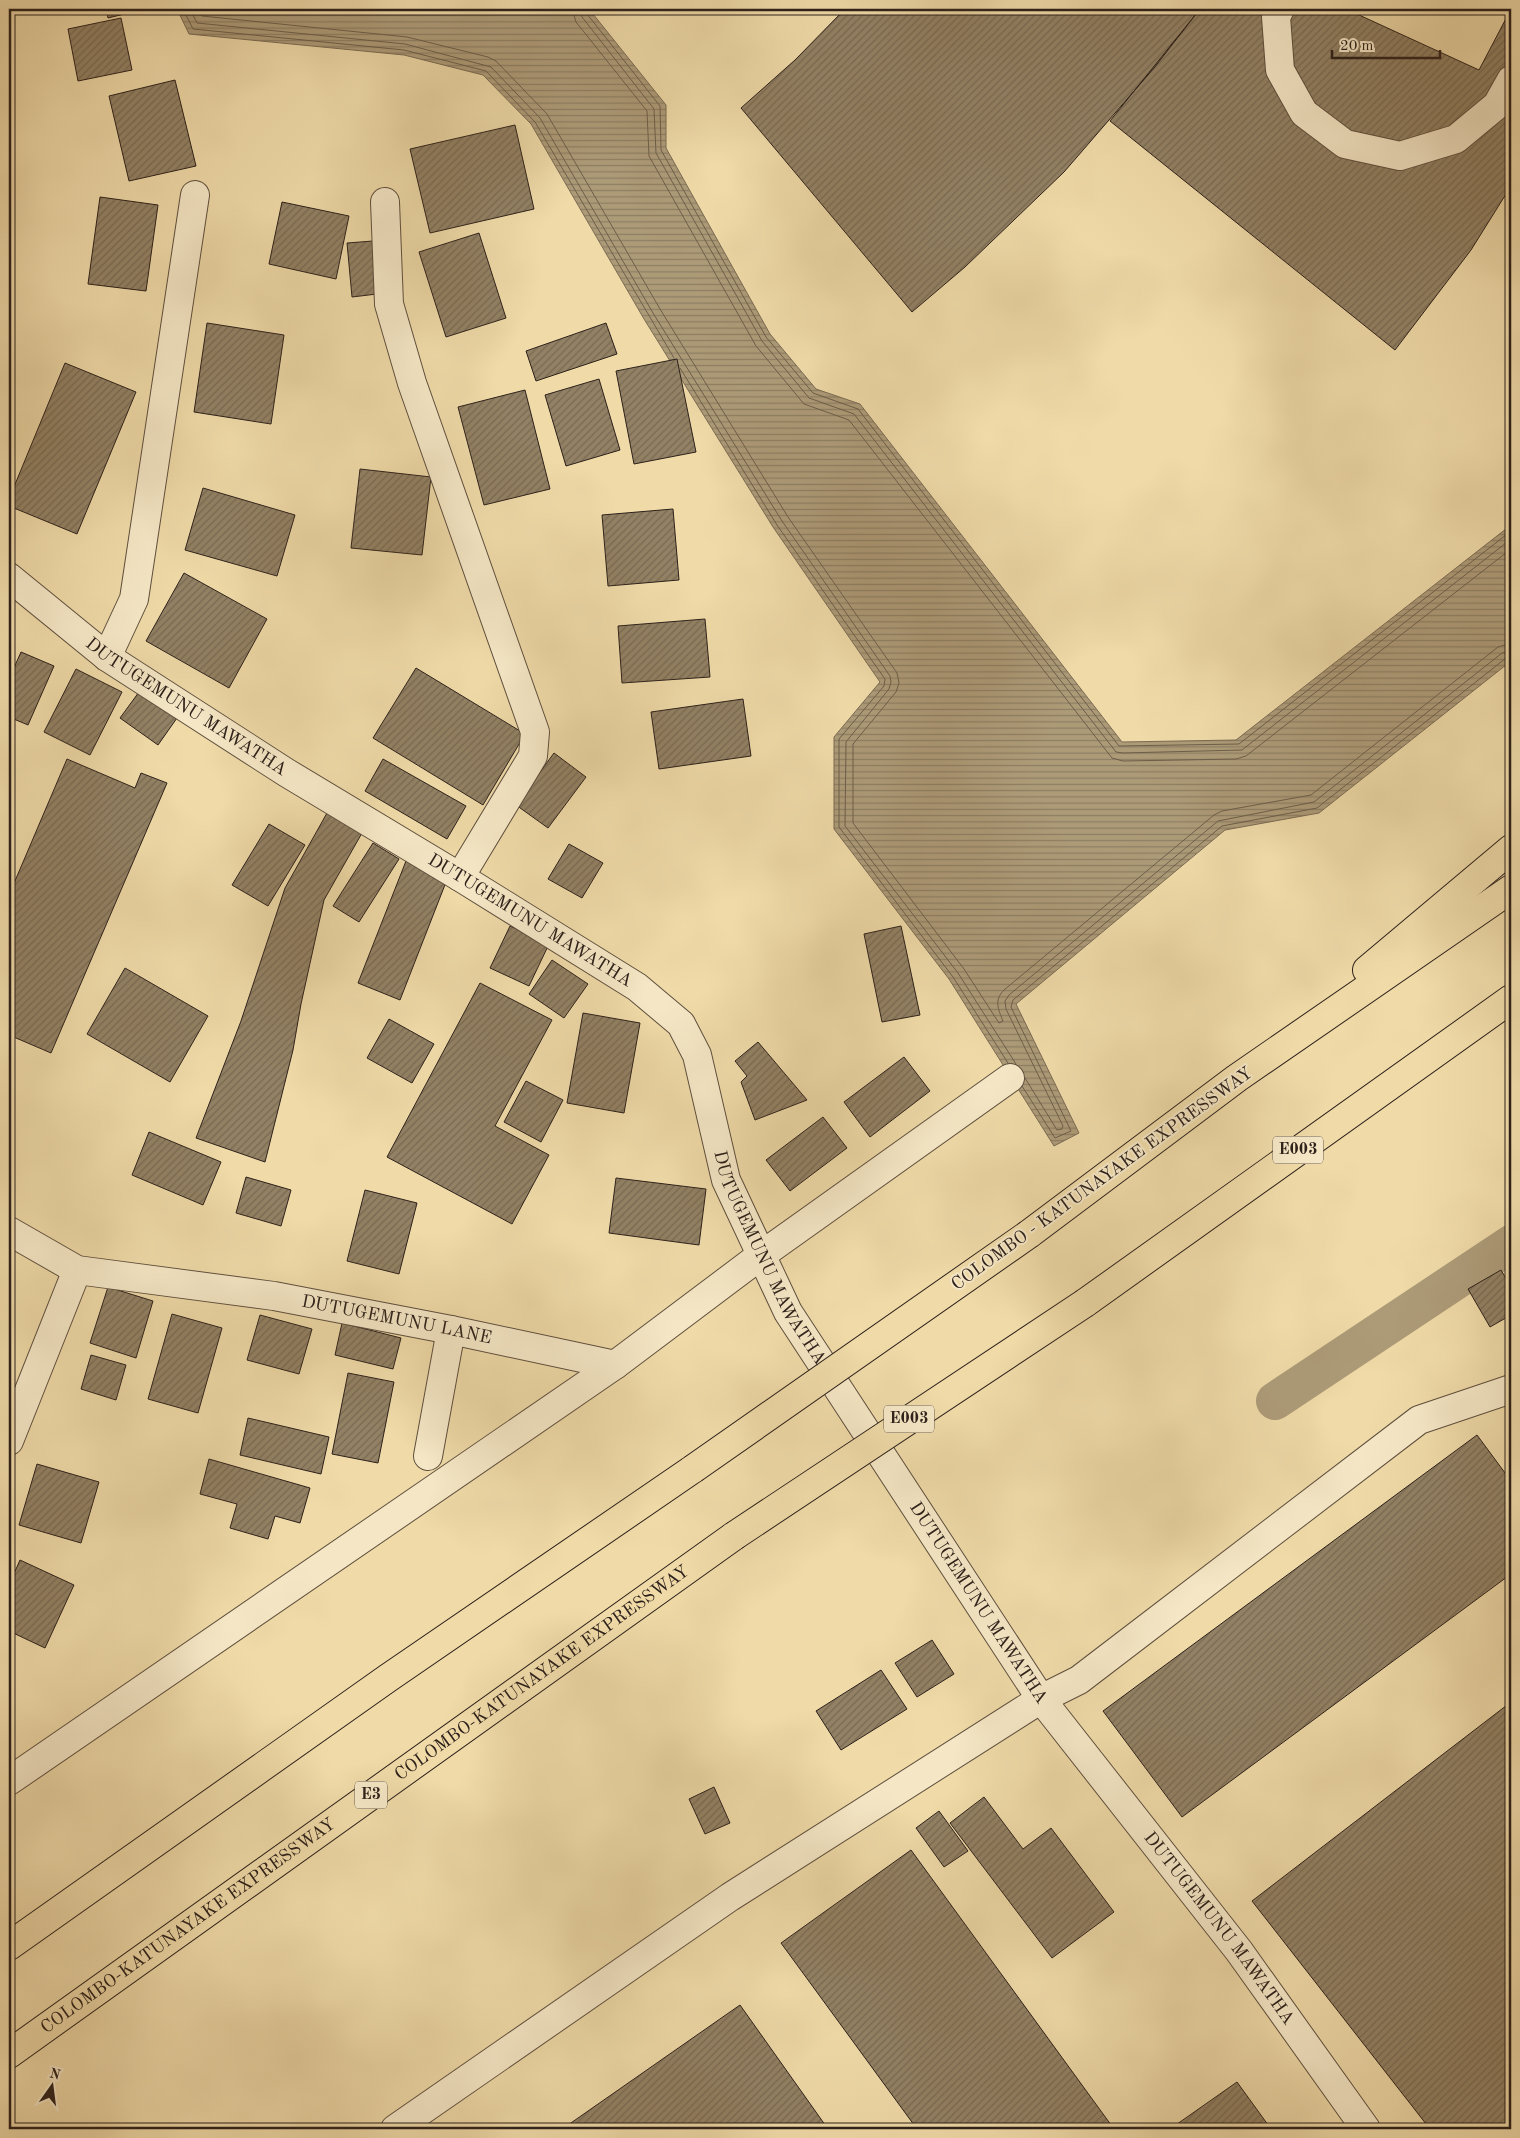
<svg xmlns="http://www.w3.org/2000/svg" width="1520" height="2138" font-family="'Old Standard TT',serif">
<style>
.water{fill:url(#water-rules);stroke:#7a6a53}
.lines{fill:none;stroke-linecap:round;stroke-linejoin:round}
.shore{stroke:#6d5e4a;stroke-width:1}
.canal{stroke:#ad9b78;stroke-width:38}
.building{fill:url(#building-hatch);stroke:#2d211b}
.minor-casing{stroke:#5e4f3e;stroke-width:30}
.highway-casing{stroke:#2d211b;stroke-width:30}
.minor{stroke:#f5e7c6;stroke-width:28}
.highway{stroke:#efdaa8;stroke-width:28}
.highway-bridge-casing{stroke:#2d211b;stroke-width:30;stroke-linecap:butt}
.highway-bridge{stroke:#efdaa8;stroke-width:28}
.labels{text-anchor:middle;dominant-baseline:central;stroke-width:4;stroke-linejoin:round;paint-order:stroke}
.shield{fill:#f5e7c6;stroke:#695c4e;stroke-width:1}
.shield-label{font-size:16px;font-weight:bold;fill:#2d211b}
.street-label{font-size:18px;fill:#2d211b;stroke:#f5e7c6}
</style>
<defs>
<pattern id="water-rules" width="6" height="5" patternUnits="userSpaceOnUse" patternTransform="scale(1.25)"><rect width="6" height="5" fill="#ad9b78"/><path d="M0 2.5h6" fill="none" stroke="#8d7e62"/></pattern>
<pattern id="building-hatch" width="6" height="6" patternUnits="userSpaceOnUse" patternTransform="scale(1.25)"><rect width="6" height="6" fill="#928164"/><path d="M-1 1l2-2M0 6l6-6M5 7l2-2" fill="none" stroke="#786952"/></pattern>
</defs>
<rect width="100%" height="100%" fill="#efdaa8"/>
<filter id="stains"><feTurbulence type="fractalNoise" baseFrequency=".004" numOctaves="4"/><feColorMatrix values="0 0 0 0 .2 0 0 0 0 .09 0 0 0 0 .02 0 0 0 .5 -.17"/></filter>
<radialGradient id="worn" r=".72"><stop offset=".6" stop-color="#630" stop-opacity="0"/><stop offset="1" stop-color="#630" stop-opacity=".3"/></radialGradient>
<path class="water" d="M177,9H589L666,105V148L770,334L816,389L860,404L1122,742L1236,740L1511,525V661L1319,813L1225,830L1016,1004L1079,1133L1054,1146L949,979L834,829V737L880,682L773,527L644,319L531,124L483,75L404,55L189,34Z"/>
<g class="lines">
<path class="shore" d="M183,9L193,29L404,50L486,71L535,122L674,358
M190,9L197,23L405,44L491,67L540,118L653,313L782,521L890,676L891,682L889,689L846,742L845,826L958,973L1016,1064
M198,9L202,16L407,37L488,57L496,61L547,114L660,309L788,517L897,673L899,683L896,692L853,744V823L964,969L999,1023L1003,1021C998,1009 994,1000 1004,990L1214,815L1222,811L1311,795L1498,647L1511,643
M572,9L576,22L647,111L649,156L756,346L804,404L849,420L1112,758L1123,761L1236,759L1246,756L1511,549
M579,9L582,17L654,109L656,153L762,341L809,398L854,414L1116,752L1123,753L1242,750L1511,539
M586,9L587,14L660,106L661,150L766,337L813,393L858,409L1119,746L1239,744L1511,531
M680,368L777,525L885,679L884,686L839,739V827L953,977L1008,1063
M1025,1078L1057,1130L1062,1129L1063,1126L1006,1009L1005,1001L1009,995L1218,821L1314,802L1502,653L1511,651
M1022,1086L1055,1138L1071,1131L1011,1007L1013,1000L1222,826L1317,808L1506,658L1511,657"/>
<path class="canal" d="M1275,1401L1511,1244"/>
</g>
<path class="building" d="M106,9H145L108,18Z
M845,9H1200L1154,68L1064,172L965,267L912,312L741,108L795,60Z
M1200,9H1346L1479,70L1511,9V186L1471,250L1395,350L1110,121Z
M121,18L132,70L78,81L68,29Z
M175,80L196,166L129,181L109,96Z
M515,125L534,209L430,233L410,149Z
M1511,186V201L1505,198Z
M100,197L158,205L146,291L88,284Z
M282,202L349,216L336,279L269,264Z
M479,233L506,318L446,337L419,252Z
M373,241L377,294L352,297L347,243Z
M207,323L284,335L271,424L194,412Z
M606,323L617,354L536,381L526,351Z
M677,359L696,452L634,464L616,371Z
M65,363L136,392L77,534L9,506V499Z
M599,379L620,450L566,466L545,395Z
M525,390L550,489L484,505L458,407Z
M360,469L431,477L422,555L351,548Z
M203,488L295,515L277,576L185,550Z
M673,509L679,580L608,586L602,515Z
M184,573L267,619L229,688L146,641Z
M705,619L710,677L622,683L618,626Z
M21,652L54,666L28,725L9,717V679Z
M416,668L525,734L483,805L373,738Z
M76,669L122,692L90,755L44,732Z
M139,692L177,718L158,745L120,718Z
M743,699L751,756L659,769L651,712Z
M554,753L586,777L548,828L516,805Z
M67,759L135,788L141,773L167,783L51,1053L9,1035V895Z
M383,759L466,806L447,839L365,791Z
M327,813L362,833L324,900L301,1004L293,1050L265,1162L196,1138L241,1021L285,888Z
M269,824L305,845L268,906L232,885Z
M373,843L399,859L359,922L333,906Z
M569,844L603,863L582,898L548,879Z
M406,861L448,877L400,1000L358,983Z
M510,926L549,944L529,986L490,968Z
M901,926L920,1015L882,1022L864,934Z
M552,960L588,984L564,1018L529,994Z
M125,968L208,1016L170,1082L87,1034Z
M480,983L552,1020L495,1126L549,1155L512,1224L387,1157Z
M583,1013L640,1023L624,1113L567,1103Z
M389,1019L434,1044L412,1083L367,1058Z
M758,1042L807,1100L755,1120L741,1082L747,1076L735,1061Z
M904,1057L930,1091L870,1137L844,1102Z
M526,1081L563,1100L541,1142L504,1122Z
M823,1117L847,1148L790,1191L766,1160Z
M149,1132L221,1162L203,1205L132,1175Z
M246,1177L291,1190L281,1226L236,1213Z
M616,1178L706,1189L699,1245L609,1233Z
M365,1190L417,1203L399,1274L347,1261Z
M1501,1270L1511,1287V1315L1490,1327L1468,1289Z
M108,1287L153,1301L136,1358L90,1343Z
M172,1314L222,1328L198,1413L148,1399Z
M260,1315L312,1329L299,1374L247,1360Z
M342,1323L401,1338L393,1369L335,1355Z
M9,1347L13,1349L9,1357Z
M91,1355L126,1365L116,1400L81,1389Z
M348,1373L394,1382L378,1463L332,1454Z
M248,1418L329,1437L321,1474L240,1455Z
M1477,1435L1511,1481V1574L1182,1817L1103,1711Z
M209,1459L310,1488L300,1523L275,1516L268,1539L230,1528L237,1504L200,1494Z
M37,1464L99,1482L81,1543L19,1525Z
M20,1560L74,1585L45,1648L9,1631V1585Z
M932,1640L954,1674L917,1697L895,1663Z
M881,1670L907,1709L841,1750L816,1711Z
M1511,1702V2129H1430L1252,1901Z
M714,1787L730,1823L705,1834L689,1799Z
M984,1797L1023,1849L1051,1828L1114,1912L1052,1958L950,1823Z
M939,1811L968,1851L944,1867L916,1828Z
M911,1850L1114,2129H917L781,1943Z
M740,2005L828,2129H571L568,2125Z
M1237,2082L1271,2129H1170Z"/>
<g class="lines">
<defs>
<g id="minor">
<path d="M1280,9L1276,17L1280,70L1304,113L1345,144L1400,156L1456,139L1497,105L1511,80"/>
<path d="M385,202L389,304L412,383L535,732L533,756L460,877"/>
<path id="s1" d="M9,577L107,657L287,773L460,877L637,987L681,1024L697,1055L726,1180L788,1312L1041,1699L1239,1951L1366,2129"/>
<path d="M107,657L134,599L195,195"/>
<path id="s2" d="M9,1231L77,1270L274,1296L451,1330L615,1365L760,1256L1010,1078"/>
<path d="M9,1441L77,1270"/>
<path d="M428,1456L451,1330"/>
<path d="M9,1781L615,1365"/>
<path d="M395,2129L730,1897L1041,1699L1079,1680L1419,1420L1511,1389"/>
</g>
<g id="highway">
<path d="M1367,970L1511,849"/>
<path d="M1029,1234L1237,1078L1511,889"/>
<path d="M1085,1303L1511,999"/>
<path d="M9,1946L388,1678L693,1469"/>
<path id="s3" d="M9,2054L734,1536"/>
</g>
</defs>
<use href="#minor" class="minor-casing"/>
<use href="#highway" class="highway-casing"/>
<use href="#minor" class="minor"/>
<use href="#highway" class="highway"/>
<defs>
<path id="highway-bridge" d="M693,1469L1029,1234
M734,1536L1085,1303"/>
</defs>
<use href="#highway-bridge" class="highway-bridge-casing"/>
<use href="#highway-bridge" class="highway-bridge"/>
</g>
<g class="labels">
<g class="shield">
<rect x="1273" y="1136.5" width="50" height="27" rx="4"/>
<rect x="884" y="1405.5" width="50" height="27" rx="4"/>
<rect x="355" y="1781.5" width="32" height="27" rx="4"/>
</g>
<g class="shield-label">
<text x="1298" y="1150">E003</text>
<text x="909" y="1419">E003</text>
<text x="371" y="1795">E3</text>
</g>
<g class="street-label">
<text stroke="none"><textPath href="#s1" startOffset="220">DUTUGEMUNU MAWATHA</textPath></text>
<text stroke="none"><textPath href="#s1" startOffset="625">DUTUGEMUNU MAWATHA</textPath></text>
<text transform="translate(1102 1179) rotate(-36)">COLOMBO - KATUNAYAKE EXPRESSWAY</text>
<text stroke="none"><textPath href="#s1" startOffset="1060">DUTUGEMUNU MAWATHA</textPath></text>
<text stroke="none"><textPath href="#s2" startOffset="402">DUTUGEMUNU LANE</textPath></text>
<text stroke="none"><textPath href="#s1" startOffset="1465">DUTUGEMUNU MAWATHA</textPath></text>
<text stroke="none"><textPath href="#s3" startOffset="655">COLOMBO-KATUNAYAKE EXPRESSWAY</textPath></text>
<text stroke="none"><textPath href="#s3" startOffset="220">COLOMBO-KATUNAYAKE EXPRESSWAY</textPath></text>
<text stroke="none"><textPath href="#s1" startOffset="1870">DUTUGEMUNU MAWATHA</textPath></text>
</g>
</g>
<rect width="1520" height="2138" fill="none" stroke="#efdaa8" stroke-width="30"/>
<rect x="10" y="10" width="1500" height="2118" fill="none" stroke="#2d211b" stroke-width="2.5"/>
<rect x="15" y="15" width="1490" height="2108" fill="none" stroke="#2d211b"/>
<g transform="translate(52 2086) rotate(14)" stroke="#f5e7c6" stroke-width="4" paint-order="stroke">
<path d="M0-4L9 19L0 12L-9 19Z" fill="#2d211b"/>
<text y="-8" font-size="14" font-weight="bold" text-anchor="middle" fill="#2d211b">N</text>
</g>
<path d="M1332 50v8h108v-8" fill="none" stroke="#2d211b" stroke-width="2.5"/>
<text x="1340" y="50" font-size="15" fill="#2d211b" stroke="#f5e7c6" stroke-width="4" paint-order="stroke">20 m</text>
<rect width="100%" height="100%" filter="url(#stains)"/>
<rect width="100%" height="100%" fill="url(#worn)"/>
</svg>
